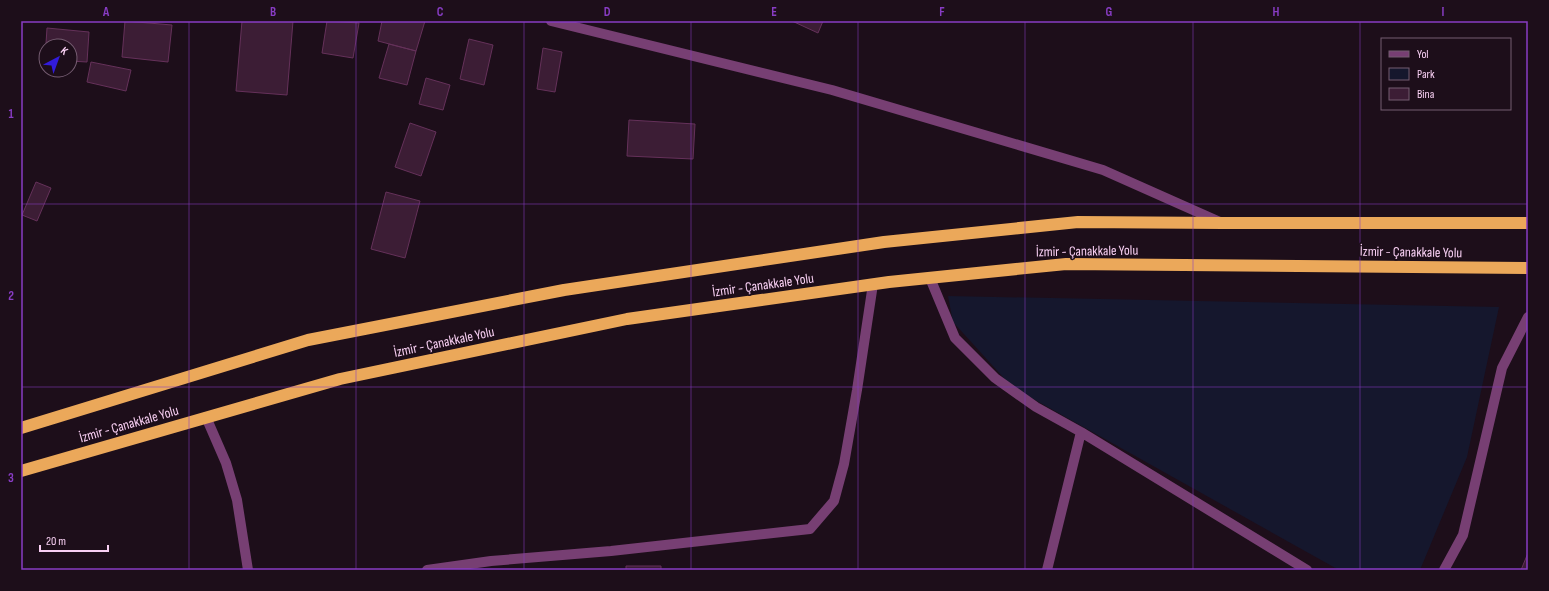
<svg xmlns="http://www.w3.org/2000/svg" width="1549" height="591" font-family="'Sofia Sans Condensed',sans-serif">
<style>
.green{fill:#15172d}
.building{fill:#3c1d35;stroke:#65315a}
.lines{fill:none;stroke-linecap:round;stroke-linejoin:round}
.minor{stroke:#773f73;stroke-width:10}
.highway{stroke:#eba85a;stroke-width:12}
.grid{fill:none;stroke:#883cc4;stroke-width:1;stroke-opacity:0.55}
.labels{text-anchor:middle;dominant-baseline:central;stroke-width:3.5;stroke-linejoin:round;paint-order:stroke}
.street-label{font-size:14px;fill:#f9d0f4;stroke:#1d0e1a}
.neatline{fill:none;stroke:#883cc4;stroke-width:1.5}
.grid-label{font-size:13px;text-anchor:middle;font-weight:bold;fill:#883cc4}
</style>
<rect width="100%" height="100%" fill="#1d0e1a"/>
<path class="green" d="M948,296L1499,307L1467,457L1420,570H1339L1012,387L953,322Z"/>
<path class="building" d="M125,21L172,25L168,62L122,57Z
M242,21H293L287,95L236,91Z
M327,21L359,23L353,58L322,53Z
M382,21H425L416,51L378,41Z
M792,21H823L818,33Z
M47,28L89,32L87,62L70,61V46H46L45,59Z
M469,39L493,45L484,85L460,79Z
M389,44L416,51L407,85L379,78Z
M543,48L562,52L555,92L537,89Z
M91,62L131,70L126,91L87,82Z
M426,78L450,85L443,110L419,104Z
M629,120L695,124L693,159L627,156Z
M410,123L436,132L421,176L395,167Z
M36,182L51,188L37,221L22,215Z
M386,192L420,201L405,258L371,249Z
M1528,553V570H1521Z
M626,566H661V570H626Z"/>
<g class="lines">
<path class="minor" d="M551,21L832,90L1103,170L1220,222
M930,278L955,338L995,378L1036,407L1081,432L1047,570
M206,417L226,463L237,500L248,570
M1081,432L1307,570
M427,570L491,561L611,551L810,529L834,501L844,464L857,390L873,284
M1444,570L1463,535L1502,368L1528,317"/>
<path class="highway" d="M21,428L308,340L564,290L884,242L1078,222L1223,223H1528
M21,471L340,379L627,319L889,282L1066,264L1528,268"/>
</g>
<path class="grid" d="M189,21V570M356,21V570M524,21V570M691,21V570M858,21V570M1025,21V570M1193,21V570M1360,21V570M21,204H1528M21,387H1528"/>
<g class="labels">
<g class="street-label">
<text transform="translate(1087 251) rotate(-1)">İzmir - Çanakkale Yolu</text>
<text transform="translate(1411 252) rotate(1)">İzmir - Çanakkale Yolu</text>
<text transform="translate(763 285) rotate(-8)">İzmir - Çanakkale Yolu</text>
<text transform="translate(444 342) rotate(-12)">İzmir - Çanakkale Yolu</text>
<text transform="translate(129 424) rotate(-16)">İzmir - Çanakkale Yolu</text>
</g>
</g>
<rect width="1549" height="591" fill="none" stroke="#1d0e1a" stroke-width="44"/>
<rect x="1381" y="38" width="130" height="72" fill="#1d0e1a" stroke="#755c71"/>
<rect x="1389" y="51" width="20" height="6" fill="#773f73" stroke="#755c71"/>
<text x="1417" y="58" font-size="12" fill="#f9d0f4">Yol</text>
<rect x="1389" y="68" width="20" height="12" fill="#15172d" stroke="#755c71"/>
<text x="1417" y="78" font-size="12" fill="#f9d0f4">Park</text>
<rect x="1389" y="88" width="20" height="12" fill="#3c1d35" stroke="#755c71"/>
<text x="1417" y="98" font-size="12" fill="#f9d0f4">Bina</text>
<g transform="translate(58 58) rotate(41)"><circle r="19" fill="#1d0e1a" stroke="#755c71"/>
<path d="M0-3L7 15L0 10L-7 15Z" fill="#321bdb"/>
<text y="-6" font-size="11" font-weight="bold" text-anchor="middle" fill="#f9d0f4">K</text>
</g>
<path d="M40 545v6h68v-6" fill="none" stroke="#f9d0f4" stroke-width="2"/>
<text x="46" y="545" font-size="12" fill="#f9d0f4" stroke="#1d0e1a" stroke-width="3" paint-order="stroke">20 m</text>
<rect x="22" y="22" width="1505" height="547" class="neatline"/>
<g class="grid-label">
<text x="106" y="16">A</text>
<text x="273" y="16">B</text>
<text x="440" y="16">C</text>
<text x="607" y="16">D</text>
<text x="774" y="16">E</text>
<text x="942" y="16">F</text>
<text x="1109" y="16">G</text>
<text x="1276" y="16">H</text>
<text x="1443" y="16">I</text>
<text x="11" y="118">1</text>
<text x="11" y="300">2</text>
<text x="11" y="482">3</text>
</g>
</svg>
